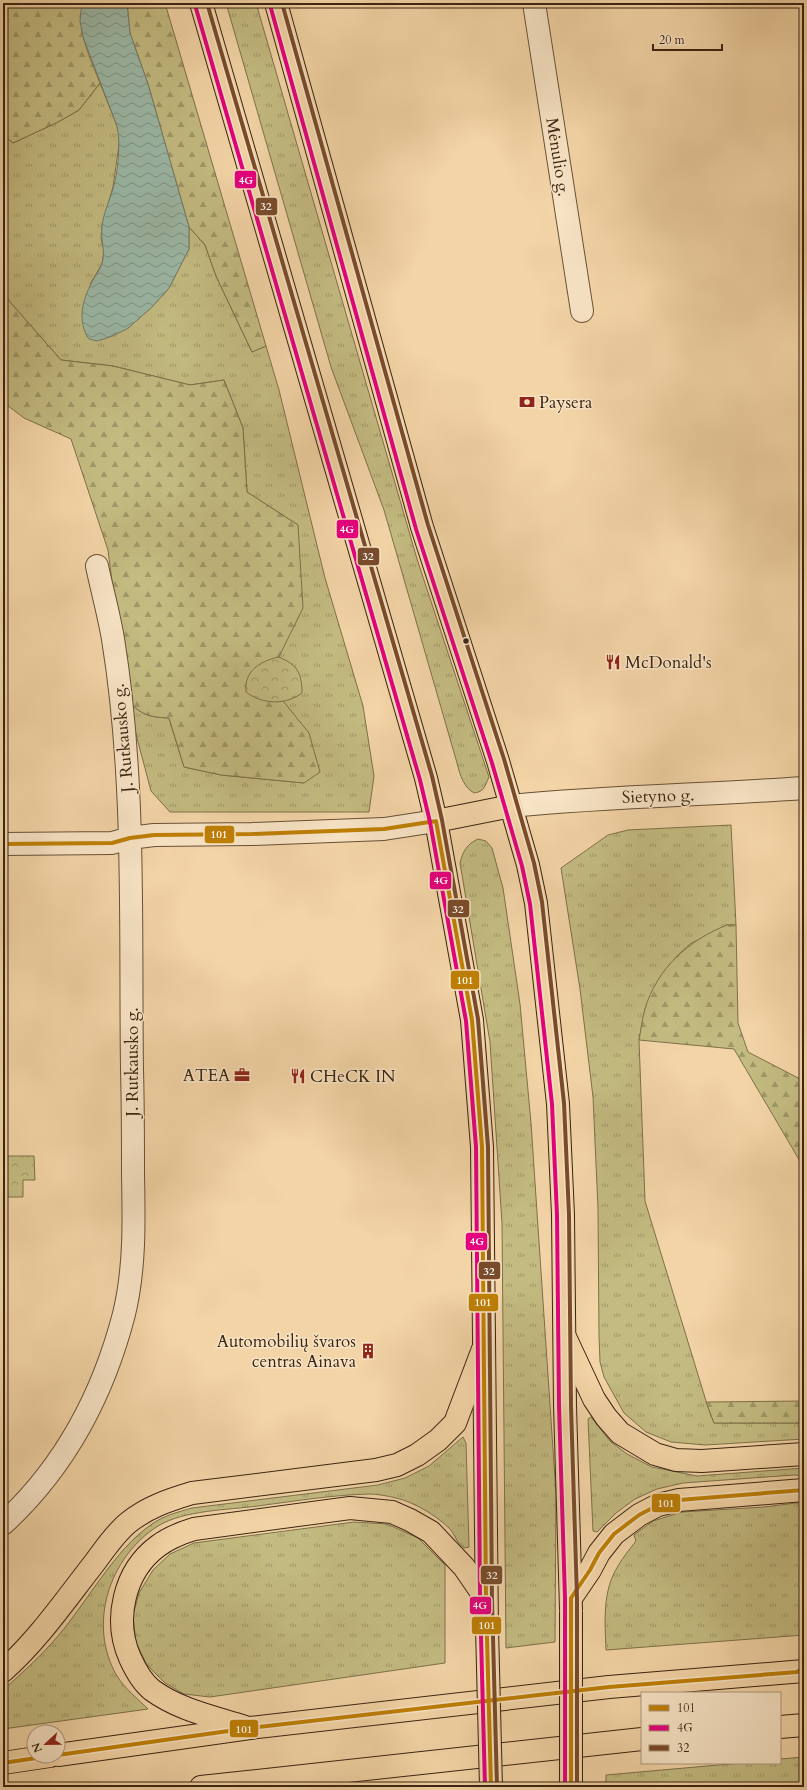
<svg xmlns="http://www.w3.org/2000/svg" width="807" height="1790" font-family="Cardo,serif">
<style>
.grass{fill:url(#grass-tufts);stroke:#7e704a}
.forest{fill:url(#forest-firs);stroke:#7e704a}
.park{fill:url(#park-crowns);stroke:#7e704a}
.water{fill:url(#water-waves);stroke:#747d6b}
.lines{fill:none;stroke-linecap:round;stroke-linejoin:round}
.minor-casing{stroke:#685037;stroke-width:24}
.primary-casing{stroke:#3a2412;stroke-width:24}
.trunk-casing{stroke:#3a2412;stroke-width:24}
.minor{stroke:#f7e3c5;stroke-width:22}
.primary{stroke:#f3d4a6;stroke-width:22}
.trunk{stroke:#f3d4a6;stroke-width:22}
.primary-bridge-casing{stroke:#3a2412;stroke-width:24;stroke-linecap:butt}
.primary-bridge{stroke:#f3d4a6;stroke-width:22}
.bus-1-casing{stroke:#f7e3c5;stroke-width:7}
.bus-2-casing{stroke:#f7e3c5;stroke-width:7}
.bus-3-casing{stroke:#f7e3c5;stroke-width:7}
.bus-1{stroke:#be7f05;stroke-width:4}
.bus-2{stroke:#e5007d;stroke-width:4}
.bus-3{stroke:#7a4b2a;stroke-width:4}
.bus-dot{fill:#3a2412;stroke:#f7e3c5;stroke-width:1.5}
.labels{text-anchor:middle;dominant-baseline:central;stroke-width:3;stroke-linejoin:round;paint-order:stroke}
.street-label{font-size:17px;fill:#3a2412;stroke:#f7e3c5}
.poi-label{font-size:17px;fill:#3a2412;stroke:#f7e3c5;text-anchor:start}
.line-badge{stroke:#f7e3c5;stroke-width:1.5}
.badge-label{font-size:11px;text-anchor:middle;font-weight:bold;fill:#fff}
</style>
<defs>
<pattern id="grass-tufts" width="24" height="20" patternUnits="userSpaceOnUse"><rect width="24" height="20" fill="#c3bb81"/><path d="M3 7l-1-3M5 7V3M7 7l1-3M15 17l-1-3M17 17v-4M19 17l1-3" fill="none" stroke="#9f9868"/></pattern>
<pattern id="forest-firs" width="22" height="20" patternUnits="userSpaceOnUse"><rect width="22" height="20" fill="#c3bb81"/><path d="M5 1l3.5 6h-7zM16 11l3.5 6h-7z" fill="#9f9868"/></pattern>
<pattern id="park-crowns" width="20" height="18" patternUnits="userSpaceOnUse"><rect width="20" height="18" fill="#c3bb81"/><path d="M2 6a3 3 0 1 1 6 0M12 15a3 3 0 1 1 6 0" fill="none" stroke="#9f9868"/></pattern>
<pattern id="water-waves" width="16" height="10" patternUnits="userSpaceOnUse"><rect width="16" height="10" fill="#9bb8a6"/><path d="M0 5q4-4 8 0t8 0" fill="none" stroke="#7f9586"/></pattern>
</defs>
<rect width="100%" height="100%" fill="#f3d4a6"/>
<filter id="stains"><feTurbulence type="fractalNoise" baseFrequency=".005" numOctaves="4"/><feColorMatrix values="0 0 0 0 .2 0 0 0 0 .09 0 0 0 0 .02 0 0 0 .5 -.17"/></filter>
<radialGradient id="worn" r=".72"><stop offset=".6" stop-color="#630" stop-opacity="0"/><stop offset="1" stop-color="#630" stop-opacity=".3"/></radialGradient>
<path class="grass" d="M226,3H256L417,559L489,777C485,786 484,792 474,793C461,786 459,769 455,756L384,510L331,367Z
M100,83L117,126L120,138L113,187L102,226L101,238L104,251L102,264L90,284L127,329L152,307L169,288L189,249V227L205,245L216,276L252,352L266,346L279,390L325,578L363,706L374,776L369,812H170L151,791L127,700C142,715 148,717 169,718L184,767L221,775L304,783L267,682L298,525L247,492L243,428L224,380L190,385L113,366L61,360L3,294V135L13,143L58,122L79,110Z
M731,825L736,925H727L690,944L676,957L654,988L645,1009L639,1040L645,1201L706,1401L714,1423H804V1439L705,1445L671,1442L646,1432L624,1413L604,1377L600,1362L599,1336L598,1208L593,1097L580,989L561,868L608,835L628,830Z
M478,839L486,841L492,848L503,888L520,1004L531,1123L556,1494L555,1642L506,1648L502,1223L490,1042L460,863C463,851 467,844 478,839Z
M591,1417L610,1441L627,1454L652,1467L697,1476L804,1468V1476L794,1475L683,1483L657,1489L635,1499L616,1513L597,1532L593,1531L588,1419Z
M463,1437L466,1443L469,1547L464,1548C456,1543 455,1533 448,1527C435,1515 414,1502 396,1498C388,1496 377,1494 369,1494C332,1495 295,1501 258,1506C228,1510 184,1510 158,1526C109,1557 87,1625 117,1676C125,1689 138,1699 148,1709L3,1729V1690C22,1673 41,1656 58,1636C88,1601 114,1550 152,1524C163,1516 178,1512 192,1508L378,1485L405,1478L429,1466Z
M804,1502V1635L606,1650C605,1622 602,1591 618,1566C623,1557 630,1549 636,1541L634,1535L653,1521L682,1512L764,1507Z
M354,1522L387,1524L418,1538L445,1565V1663L210,1697L184,1694L165,1683L147,1665L136,1643L133,1615L139,1593L153,1570L170,1554L194,1543Z
M804,1757V1787H606V1775L741,1763H780V1759Z"/>
<path class="forest" d="M3,3H85C73,25 92,62 100,83L79,110L58,122L13,143L3,135Z
M127,3H165L266,346L252,352L216,276L205,245L189,227L148,84L130,33Z
M3,294L61,360L113,366L190,385L224,380L243,428L247,492L298,525L303,608L267,681L309,733L320,772L304,783L221,775L184,767L169,718C148,717 142,715 127,700L108,550L71,439L24,418L3,402Z
M727,925H736L738,1023L748,1052L804,1081V1168L734,1049L639,1040C641,1030 642,1019 645,1009C657,968 689,940 727,925Z
M804,1401V1423H714L706,1402Z"/>
<path class="park" d="M278,657C297,664 302,673 302,693C286,705 263,705 246,692C244,671 259,662 278,657Z
M3,1156H34L35,1180H23V1197H3Z"/>
<path class="water" d="M85,3H127L130,33L148,84L189,227V249L169,288L152,307L127,329L110,337L97,341L89,339C77,322 82,300 92,282C95,276 100,270 102,263C106,251 100,240 102,227C103,214 109,202 113,189C118,171 121,144 117,126L83,37L80,21L81,10Z"/>
<g class="lines">
<defs>
<path id="minor" d="M534,3L582,311
M511,806C609,796 706,795 804,788
M3,844L112,843L130,838L154,835L252,834L384,829L436,821
M3,1524C64,1468 103,1395 124,1314C135,1269 134,1221 133,1175C133,1140 133,1105 132,1070C130,927 136,781 113,639C109,615 102,590 97,566"/>
<path id="primary" d="M201,3L426,778L436,821L472,1020L482,1147L487,1628
M276,3L422,527L498,761L528,865L536,903L558,1104L563,1215L565,1406L571,1609
M436,821L511,806"/>
<path id="trunk" d="M565,1337L594,1399L606,1417L620,1433L655,1454L676,1460L702,1461L804,1454
M571,1598L590,1570L599,1553L614,1534L639,1515L658,1505L679,1500L804,1490
M3,1671C37,1641 64,1602 92,1566C103,1552 114,1534 129,1522C148,1507 169,1500 192,1493L376,1470L397,1465L417,1455L438,1440L455,1423L483,1349
M245,1727C214,1717 179,1710 152,1690C143,1683 135,1669 130,1658C113,1620 124,1571 158,1546C170,1537 181,1533 194,1529L350,1508L392,1512L410,1520L431,1532L464,1567L486,1599
M780,1727L804,1725
M58,1755L250,1728L609,1687L804,1671
M3,1763L50,1756
M201,1787L642,1739"/>
</defs>
<use href="#minor" class="minor-casing"/>
<use href="#primary" class="primary-casing"/>
<use href="#trunk" class="trunk-casing"/>
<use href="#minor" class="minor"/>
<use href="#primary" class="primary"/>
<use href="#trunk" class="trunk"/>
<defs>
<path id="primary-bridge" d="M571,1612V1787
M487,1628L491,1787"/>
</defs>
<use href="#primary-bridge" class="primary-bridge-casing"/>
<use href="#primary-bridge" class="primary-bridge"/>
<defs>
<path id="bus-1" d="M436,821L472,1020L482,1147L486,1599L491,1787
M3,844L112,843L130,838L154,835L252,834L384,829L436,821
M571,1598L590,1570L599,1553L614,1534L639,1515L658,1505L679,1500L804,1490
M571,1598V1787
M58,1755L250,1728L609,1687L797,1672L804,1667
M3,1763L50,1756"/>
<path id="bus-2" d="M195,5L420,780L430,822L466,1021L476,1147L480,1599L485,1787
M270,5L416,529L492,763L522,866L530,904L552,1104L557,1215L559,1406L565,1598V1787"/>
<path id="bus-3" d="M207,3L432,776L442,820L478,1019L488,1147L492,1599L497,1787
M282,3L428,525L504,759L534,863L542,902L564,1103L569,1215L571,1406L577,1598V1787"/>
</defs>
<use href="#bus-1" class="bus-1-casing"/>
<use href="#bus-2" class="bus-2-casing"/>
<use href="#bus-3" class="bus-3-casing"/>
<use href="#bus-1" class="bus-1"/>
<use href="#bus-2" class="bus-2"/>
<use href="#bus-3" class="bus-3"/>
</g>
<defs>
<symbol id="bank-bare" viewBox="-9 -9 18 18"><path d="M-6-4H6V4H-6ZM0-2.3a2.3 2.3 0 1 0 0 4.6a2.3 2.3 0 1 0 0-4.6Z" fill="#8f2418" stroke="#f7e3c5" stroke-width="2.5" paint-order="stroke"/></symbol>
<symbol id="restaurant-bare" viewBox="-9 -9 18 18"><path d="M-5-6h1v4h1v-4h1v4h1v-4h1v5L-1.5 .5V6h-2V.5L-5-1ZM5-6V6H3V1.5H1.5Q1.5-4 5-6Z" fill="#8f2418" stroke="#f7e3c5" stroke-width="2.5" paint-order="stroke"/></symbol>
<symbol id="office-bare" viewBox="-9 -9 18 18"><path d="M-6-3h4V-5.5h4V-3h4V5H-6ZM-1-4.5V-3h2v-1.5ZM-6 0V1H6V0Z" fill="#8f2418" stroke="#f7e3c5" stroke-width="2.5" paint-order="stroke"/></symbol>
<symbol id="building-bare" viewBox="-9 -9 18 18"><path d="M-4-6H4V6H1V3H-1V6H-4ZM-2.5-4.3h1.7v1.8h-1.7ZM.8-4.3h1.7v1.8H.8ZM-2.5-1h1.7V.8h-1.7ZM.8-1h1.7V.8H.8Z" fill="#8f2418" stroke="#f7e3c5" stroke-width="2.5" paint-order="stroke"/></symbol>
</defs>
<g fill-rule="evenodd">
<use href="#bank-bare" x="516" y="391" width="22" height="22"/>
<use href="#restaurant-bare" x="602" y="651" width="22" height="22"/>
<use href="#office-bare" x="231" y="1064" width="22" height="22"/>
<use href="#restaurant-bare" x="287" y="1065" width="22" height="22"/>
<use href="#building-bare" x="357" y="1340" width="22" height="22"/>
</g>
<circle class="bus-dot" cx="466" cy="641" r="3.5"/>
<g class="labels">
<g class="street-label">
<text transform="translate(558 157) rotate(81)">Mėnulio g.</text>
<text transform="translate(123 738) rotate(-95)">J. Rutkausko g.</text>
<text transform="translate(658 796) rotate(-2)">Sietyno g.</text>
<text transform="translate(132 1062) rotate(-90)">J. Rutkausko g.</text>
</g>
<g class="poi-label">
<text x="539" y="402">Paysera</text>
<text x="625" y="662">McDonald's</text>
<text x="230" y="1075" text-anchor="end">ATEA</text>
<text x="310" y="1076">CHeCK IN</text>
<text x="356" y="1341" text-anchor="end">Automobilių švaros<tspan x="356" dy="20">centras Ainava</tspan></text>
</g>
</g>
<g class="line-badge">
<rect x="234" y="170" width="23" height="19" rx="4" fill="#e5007d"/>
<rect x="255" y="197" width="23" height="19" rx="4" fill="#7a4b2a"/>
<rect x="336" y="519" width="23" height="20" rx="4" fill="#e5007d"/>
<rect x="357" y="547" width="23" height="19" rx="4" fill="#7a4b2a"/>
<rect x="204" y="825" width="31" height="19" rx="4" fill="#be7f05"/>
<rect x="429" y="871" width="23" height="19" rx="4" fill="#e5007d"/>
<rect x="447" y="899" width="23" height="19" rx="4" fill="#7a4b2a"/>
<rect x="450" y="970" width="30" height="20" rx="4" fill="#be7f05"/>
<rect x="465" y="1232" width="23" height="19" rx="4" fill="#e5007d"/>
<rect x="478" y="1261" width="23" height="19" rx="4" fill="#7a4b2a"/>
<rect x="468" y="1293" width="31" height="19" rx="4" fill="#be7f05"/>
<rect x="651" y="1493" width="30" height="20" rx="4" fill="#be7f05"/>
<rect x="480" y="1565" width="23" height="20" rx="4" fill="#7a4b2a"/>
<rect x="469" y="1596" width="23" height="19" rx="4" fill="#e5007d"/>
<rect x="471" y="1616" width="31" height="19" rx="4" fill="#be7f05"/>
<rect x="229" y="1719" width="30" height="19" rx="4" fill="#be7f05"/>
</g>
<g class="badge-label">
<text x="246" y="184">4G</text>
<text x="266" y="210">32</text>
<text x="347" y="533">4G</text>
<text x="368" y="560">32</text>
<text x="219" y="838">101</text>
<text x="441" y="884">4G</text>
<text x="458" y="913">32</text>
<text x="465" y="984">101</text>
<text x="477" y="1245">4G</text>
<text x="489" y="1275">32</text>
<text x="483" y="1306">101</text>
<text x="666" y="1507">101</text>
<text x="492" y="1579">32</text>
<text x="480" y="1609">4G</text>
<text x="487" y="1629">101</text>
<text x="244" y="1733">101</text>
</g>
<rect width="807" height="1790" fill="none" stroke="#f3d4a6" stroke-width="16"/>
<rect x="4" y="4" width="799" height="1782" fill="none" stroke="#3a2412" stroke-width="2"/>
<rect x="8" y="8" width="791" height="1774" fill="none" stroke="#3a2412"/>
<rect x="641" y="1692" width="140" height="72" fill="#f7e3c5" stroke="#ab977d"/>
<rect x="649" y="1705" width="20" height="6" fill="#be7f05" stroke="#ab977d"/>
<text x="677" y="1712" font-size="12" fill="#3a2412">101</text>
<rect x="649" y="1725" width="20" height="6" fill="#e5007d" stroke="#ab977d"/>
<text x="677" y="1732" font-size="12" fill="#3a2412">4G</text>
<rect x="649" y="1745" width="20" height="6" fill="#7a4b2a" stroke="#ab977d"/>
<text x="677" y="1752" font-size="12" fill="#3a2412">32</text>
<g transform="translate(46 1744) rotate(248)"><circle r="19" fill="#f7e3c5" stroke="#ab977d"/>
<path d="M0-3L7 15L0 10L-7 15Z" fill="#8f2418"/>
<text y="-6" font-size="11" font-weight="bold" text-anchor="middle" fill="#3a2412">N</text>
</g>
<path d="M653 44v6h69v-6" fill="none" stroke="#3a2412" stroke-width="2"/>
<text x="659" y="44" font-size="12" fill="#3a2412" stroke="#f7e3c5" stroke-width="3" paint-order="stroke">20 m</text>
<rect width="100%" height="100%" filter="url(#stains)"/>
<rect width="100%" height="100%" fill="url(#worn)"/>
</svg>
